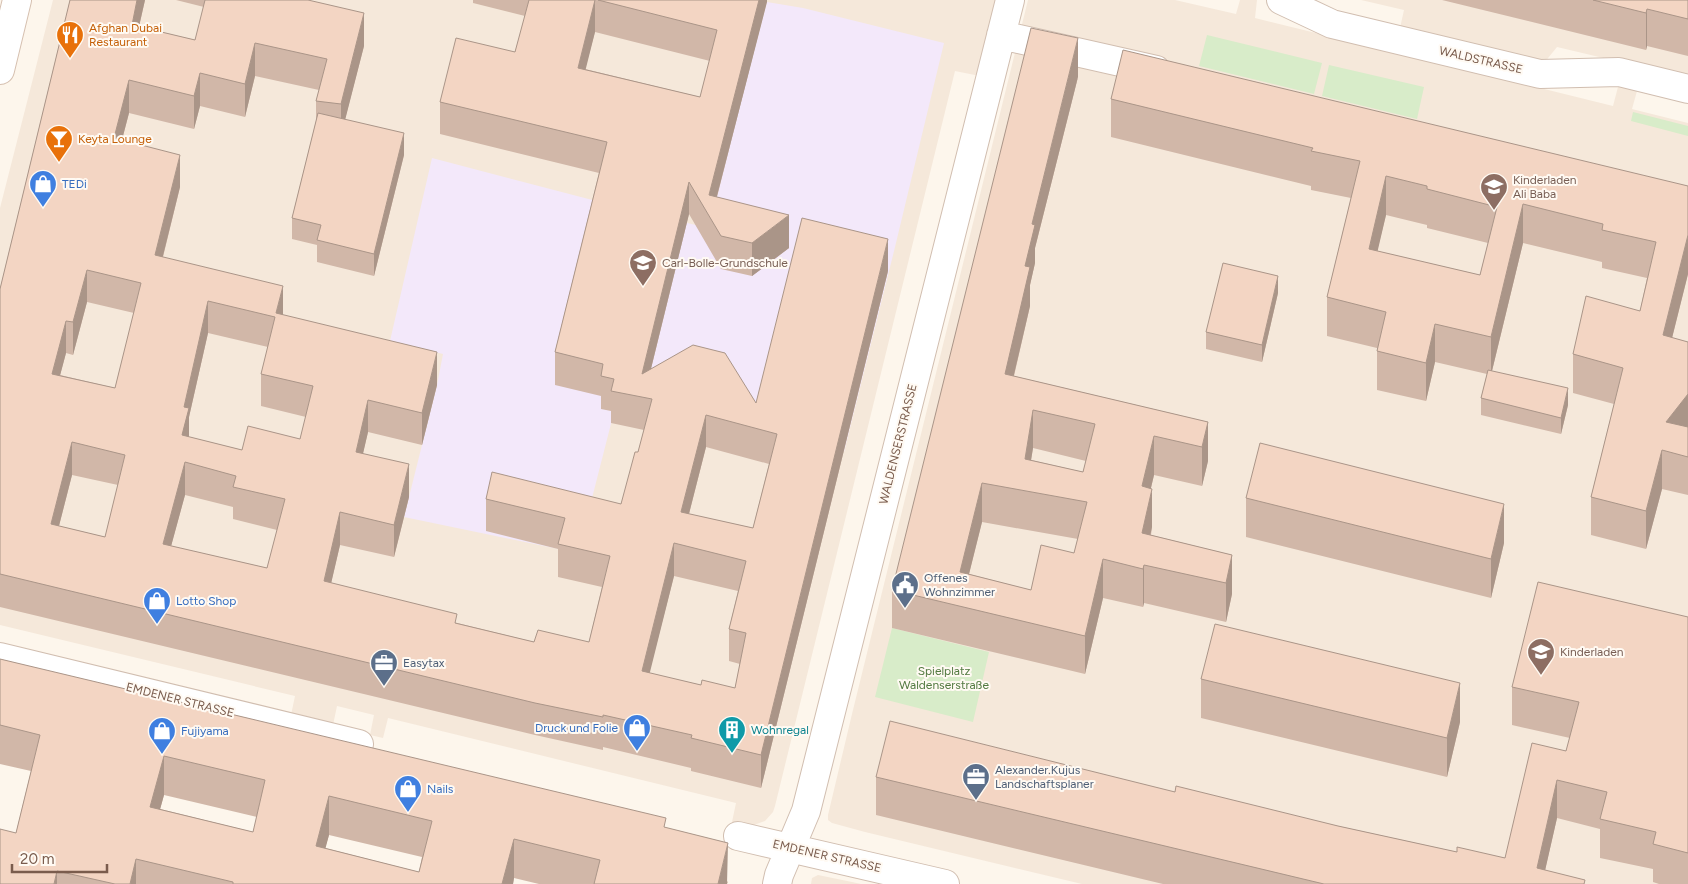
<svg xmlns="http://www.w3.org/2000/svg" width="1688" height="884" font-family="Figtree,sans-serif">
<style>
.residential{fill:#f5e8da}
.education{fill:#f3e8fa}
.green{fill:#d8ecc9}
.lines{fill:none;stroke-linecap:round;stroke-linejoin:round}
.street-casing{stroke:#d1beb0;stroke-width:30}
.secondary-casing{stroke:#d6c0b0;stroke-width:30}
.street{stroke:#fff;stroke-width:28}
.secondary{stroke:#fff;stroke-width:28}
.wall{fill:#d1b7a8;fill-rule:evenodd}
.shaded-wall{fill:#aa9588}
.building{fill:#f3d5c3;stroke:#aa9588;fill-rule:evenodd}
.labels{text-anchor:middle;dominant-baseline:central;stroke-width:4;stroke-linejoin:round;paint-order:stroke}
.food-label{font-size:12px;fill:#c56008;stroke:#fffaf3;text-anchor:start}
.street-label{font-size:12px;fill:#7a5c4d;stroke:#fffaf3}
.education-label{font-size:12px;fill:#785e54;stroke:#fffaf3;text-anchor:start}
.shop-label{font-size:12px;fill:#366cbe;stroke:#fffaf3;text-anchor:start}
.service-label{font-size:12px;fill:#4e5e75;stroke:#fffaf3;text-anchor:start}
.park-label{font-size:12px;fill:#537a41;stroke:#fffaf3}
.culture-label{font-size:12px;fill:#0d838f;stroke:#fffaf3;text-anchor:start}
</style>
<rect width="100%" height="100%" fill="#fdf6ec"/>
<path class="residential" d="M53,0H997L979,74L975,75L955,71L775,806L773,812L765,821L754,825L732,822L736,803L388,718L383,738L370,735L374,715L337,706L333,725L291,715L295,696L0,625V208Z
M1028,0H1175L1236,14L1240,0H1257L1255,18L1613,106L1618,87L1621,85L1634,88L1637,91L1632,109L1688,123V884H1082L865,832L832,823L828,820V815L852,714Z
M1361,0H1688V78L1557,47L1544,63L1400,28L1404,10Z
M818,875L852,882L861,884H811L812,878Z"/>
<path class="education" d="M767,2L803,8L944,43L895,247L844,452L603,397L614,412L578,553L404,517L437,385L443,354L390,341L432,158L600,202L708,228Z"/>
<path class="green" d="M1207,35L1322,63L1314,94L1199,66Z
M1329,65L1424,87L1417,119L1322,96Z
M1633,112L1688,126V136L1631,121Z
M892,628L989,652L973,722L875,697Z"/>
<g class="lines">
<defs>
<path id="street" d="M1281,0L1332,24L1540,74L1619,72L1688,89
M1001,35L1156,70
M0,657L359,744
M738,836L945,884
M777,884L779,875L806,811L1010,0"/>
<path id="secondary" d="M0,70L17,0"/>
</defs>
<use href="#street" class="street-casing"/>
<use href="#secondary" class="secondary-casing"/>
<use href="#street" class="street"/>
<use href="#secondary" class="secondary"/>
</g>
<path class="wall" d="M70,0H145L139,27L195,40L204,7L176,0H308L364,46L345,119L404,155L374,276L317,262V245L292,239V218L316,121V101L319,90L255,76L245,117L200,106L194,129L129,113L122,140L180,187L163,257L283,315L437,385L422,445L368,432L363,453L409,497L394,557L340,545L331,583L457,623L534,642H589L602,587L558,577V549L486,531V499L621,504L638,452L644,430L611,423V411L601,409V396L555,385V352L599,173L440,134V102L515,52L525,16L473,3V0H767L717,197L789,248L752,276L721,269L689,214L651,369L756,403L888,271L761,788L691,771V768L603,747V750L535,735L0,607V289ZM595,32L710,61L700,97L585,69ZM87,302L134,313L115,388L60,375L66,353L73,355ZM208,333L268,347L261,374V406L306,417L300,439L242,450L189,437V417ZM706,447L769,464L753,528L689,514ZM72,475L118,485L105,537L59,526ZM185,495L233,507V519L277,530L267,568L171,546ZM674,576L738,591L729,629V661L740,664L735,688L701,685L649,673Z
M1442,0H1688V56L1647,46L1646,50Z
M1078,77L1035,248V263L1030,285V306L1014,376L1208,422V461L1202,486L1154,475L1151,488L1152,527L1151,535L1232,555V594L1226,622L1144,603L1143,607L1103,598L1085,674L892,628V590ZM1033,448L1086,461L1083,472L1031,460ZM982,522L1078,539L1074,553L1031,590L969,574Z
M1111,99L1688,186V274L1672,338L1688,342V495L1662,489L1646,549L1591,535V497L1614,404L1573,393V354L1640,311L1647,278L1602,268V262L1523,243L1492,371L1568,405L1561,434L1481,415V398L1487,374L1435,362L1426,401L1377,390V348L1327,336V297L1351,198L1311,190V186L1111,137ZM1386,215L1427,225V228L1488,243L1480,275L1377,251Z
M1278,293L1262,362L1206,349V332Z
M1246,498L1504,543L1491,598L1246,537Z
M1688,617V884H1659L1653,882V869L1600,858V829L1557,818L1545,870L1585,884H1163L876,815V777L1175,792L1338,826L1457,852L1505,858L1566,751L1570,738L1512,725V687Z
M0,659L666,828L728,882L727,884H539L514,878L513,884H0L16,833L31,771L0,764ZM164,795L257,817L253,832L160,809ZM329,835L422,857L419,872L325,848Z
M1201,679L1460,722L1447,777L1201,718Z"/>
<path class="shaded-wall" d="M137,0H145L132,57V25Z
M595,0V32L578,100V68Z
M759,0H767V2L711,219L709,195Z
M1647,9V46L1646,50V13Z
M364,13V46L341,136V104Z
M1078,38V77L1035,248V263L1030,285V306L1005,413V374L1025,266L1032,224Z
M255,43V76L245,117V84Z
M200,73V106L194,129V96Z
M129,80V113L114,170V138Z
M404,133V155L374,276V254Z
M180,155V187L155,288V255Z
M1386,176V215L1369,288V249Z
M689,182V214L644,397L642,374Z
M1523,204V243L1491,375V337Z
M789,215V248L752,276V243Z
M1688,235V274L1663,374V335Z
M888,239V271L761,788V755Z
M87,270V302L73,355V322Z
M1278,276V293L1262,362V345Z
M283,286V318L276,313Z
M208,301V333L189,417V440L182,435L184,407Z
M66,321V353L52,406V374Z
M1435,324V362L1426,401V363Z
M437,352V385L422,445V413Z
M1568,388V405L1561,434V418Z
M1688,394V432L1666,422Z
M368,400V432L356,484V452Z
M1033,410V448L1026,491L1025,459Z
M706,415V447L681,545V512Z
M1208,422V461L1202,486V447Z
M1154,436V475L1142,525V486Z
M72,442V475L51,557V524Z
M1662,450V489L1646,549V511Z
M185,462V495L163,576V544Z
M409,464V497L394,557V525Z
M982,483V522L961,606L960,572Z
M1152,489V527L1143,569L1142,533Z
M1504,504V543L1491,598V559Z
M340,512V545L324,614V581Z
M674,543V576L642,704V671Z
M1232,555V594L1226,622V583Z
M1103,559V598L1085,674V636Z
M1144,565V603L1143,607V569Z
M1460,683V722L1447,777V738Z
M164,756V795L150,846V807Z
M1557,780V818L1542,884L1537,868Z
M329,796V835L316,884V846Z
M514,839V878L513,884H502Z
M728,843L727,884H718Z
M136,859V884H130Z
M57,871V884H54Z"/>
<path class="building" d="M70,0H137L132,25L195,40L205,0H308L364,13L341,104L316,101L327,59L255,43L245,84L200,73L194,96L129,80L114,138L180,155L155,255L283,286L276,313L437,352L422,413L368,400L356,452L409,464L394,525L340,512L324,581L457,614L455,623L534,642L538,630L589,642L610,556L558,544L565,518L486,499L492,472L621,504L635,452H638L652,399L611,391L614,379L601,376L603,364L555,352L607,142L440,102L456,38L515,52L529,0H595L578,68L700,97L717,30L598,0H759L709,195L789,215L752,243L721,236L689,182L642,374L693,345L725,353L756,403L802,218L888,239L761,755L691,738L692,735L603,715V717L535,703L0,574V289ZM87,270L141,283L115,388L52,374L66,321L73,322ZM208,301L275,317L261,374L313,386L300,439L248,426L242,450L182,435L189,408L184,407ZM706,415L777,434L753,528L681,512ZM72,442L125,455L105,537L51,524ZM185,462L236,476L233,487L285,499L267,568L163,544ZM674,543L746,561L729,629L746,633L735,688L702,680L701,685L642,671Z
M1593,0H1688V19L1647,9L1646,13Z
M1031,28L1078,38L1032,224L1035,225L1025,266L1030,267L1005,374L1208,422L1202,447L1154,436L1142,486L1152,489L1142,533L1232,555L1226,583L1144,565L1143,569L1103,559L1085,636L892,590ZM1033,410L1095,424L1083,472L1025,459ZM982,483L1087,502L1074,553L1041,545L1031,590L960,572Z
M1123,50L1688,186V235L1663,335L1688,342V394L1666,422L1688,427V457L1662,450L1646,511L1591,497L1623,368L1573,354L1586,296L1640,311L1656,242L1602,230L1603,224L1523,204L1491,337L1435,324L1426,363L1377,351L1386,312L1327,297L1360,161L1311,151L1313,148L1111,99ZM1386,176L1427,186V189L1497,207L1480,275L1369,249Z
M318,113L404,133L374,254L317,240L321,225L292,218Z
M1223,263L1278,276L1262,345L1206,332Z
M1488,370L1568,388L1561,418L1481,398Z
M1260,443L1504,504L1491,559L1246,498Z
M1538,582L1688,617V853L1653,844L1656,832L1600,819L1607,792L1557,780L1537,868L1585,880L1584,884H1324L876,777L890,721L1175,792L1176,786L1338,826L1457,852V847L1505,858L1532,743L1566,751L1579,702L1512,687Z
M1215,624L1460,683L1447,738L1201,679Z
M0,659L666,818L664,827L728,843L718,884H594L600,860L514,839L502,884H233V882L136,859L130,884H115L57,871L54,884H0V829L16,833L40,735L0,725ZM164,756L265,780L253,832L150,807ZM329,796L432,821L419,872L316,846Z"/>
<defs>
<symbol id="restaurant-pin" viewBox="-11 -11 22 30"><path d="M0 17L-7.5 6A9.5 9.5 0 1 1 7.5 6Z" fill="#e8710a" stroke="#fffaf3"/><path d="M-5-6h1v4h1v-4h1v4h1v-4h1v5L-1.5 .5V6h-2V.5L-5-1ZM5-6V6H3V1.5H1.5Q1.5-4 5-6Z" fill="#fff"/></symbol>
<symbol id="bar-pin" viewBox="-11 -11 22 30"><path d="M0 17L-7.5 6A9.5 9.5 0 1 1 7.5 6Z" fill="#e8710a" stroke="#fffaf3"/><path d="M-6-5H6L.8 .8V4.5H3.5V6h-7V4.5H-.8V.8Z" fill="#fff"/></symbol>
<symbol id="shop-pin" viewBox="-11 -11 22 30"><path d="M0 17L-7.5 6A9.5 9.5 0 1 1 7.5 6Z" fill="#3f7fe0" stroke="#fffaf3"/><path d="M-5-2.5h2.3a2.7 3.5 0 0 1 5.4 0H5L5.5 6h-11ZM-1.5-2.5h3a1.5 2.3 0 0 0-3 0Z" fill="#fff"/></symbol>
<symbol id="school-pin" viewBox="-11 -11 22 30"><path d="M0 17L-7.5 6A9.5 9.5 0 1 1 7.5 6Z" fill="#8d6e63" stroke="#fffaf3"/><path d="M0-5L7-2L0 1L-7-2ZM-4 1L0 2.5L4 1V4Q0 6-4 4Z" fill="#fff"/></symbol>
<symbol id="civic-pin" viewBox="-11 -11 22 30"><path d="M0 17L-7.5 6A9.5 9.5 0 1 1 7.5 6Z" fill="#5c6f8a" stroke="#fffaf3"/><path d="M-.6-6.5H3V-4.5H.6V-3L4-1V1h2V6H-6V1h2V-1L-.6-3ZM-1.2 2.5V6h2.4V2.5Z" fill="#fff"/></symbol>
<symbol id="office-pin" viewBox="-11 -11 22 30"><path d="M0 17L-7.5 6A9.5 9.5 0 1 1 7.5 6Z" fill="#5c6f8a" stroke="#fffaf3"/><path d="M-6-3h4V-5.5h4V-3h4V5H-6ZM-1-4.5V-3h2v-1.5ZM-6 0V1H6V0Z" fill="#fff"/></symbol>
<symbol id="building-pin" viewBox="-11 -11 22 30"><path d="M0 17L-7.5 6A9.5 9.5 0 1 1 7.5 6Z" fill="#0f9aa8" stroke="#fffaf3"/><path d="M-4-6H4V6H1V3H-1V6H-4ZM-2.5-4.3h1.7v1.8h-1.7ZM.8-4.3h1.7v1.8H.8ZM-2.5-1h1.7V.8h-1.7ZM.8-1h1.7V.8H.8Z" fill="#fff"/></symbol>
</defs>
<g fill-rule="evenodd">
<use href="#restaurant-pin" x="54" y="19" width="32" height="43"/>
<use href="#bar-pin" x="43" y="123" width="32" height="43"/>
<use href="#shop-pin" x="27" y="168" width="32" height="43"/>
<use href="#school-pin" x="1478" y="171" width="32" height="43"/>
<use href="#school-pin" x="627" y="247" width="32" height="43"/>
<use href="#civic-pin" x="889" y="569" width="32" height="43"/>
<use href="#shop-pin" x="141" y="585" width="32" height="43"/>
<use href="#school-pin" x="1525" y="636" width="32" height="43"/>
<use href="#office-pin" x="368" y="647" width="32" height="43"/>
<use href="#shop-pin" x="621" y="712" width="32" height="43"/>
<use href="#building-pin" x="716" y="714" width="32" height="43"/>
<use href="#shop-pin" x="146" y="715" width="32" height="43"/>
<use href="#office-pin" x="960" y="761" width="32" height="43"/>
<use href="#shop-pin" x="392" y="773" width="32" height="43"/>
</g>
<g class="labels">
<g class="food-label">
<text x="89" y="28">Afghan Dubai<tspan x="89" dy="14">Restaurant</tspan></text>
<text x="78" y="139">Keyta Lounge</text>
</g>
<g class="street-label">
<text transform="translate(1481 60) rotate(13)">WALDSTRASSE</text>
<text transform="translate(898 444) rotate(-76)">WALDENSERSTRASSE</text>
<text transform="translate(180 700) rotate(14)">EMDENER STRASSE</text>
<text transform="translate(827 856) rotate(13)">EMDENER STRASSE</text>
</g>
<g class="education-label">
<text x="1513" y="180">Kinderladen<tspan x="1513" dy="14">Ali Baba</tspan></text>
<text x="662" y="263">Carl-Bolle-Grundschule</text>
<text x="1560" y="652">Kinderladen</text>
</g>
<g class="shop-label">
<text x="62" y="184">TEDi</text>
<text x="176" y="601">Lotto Shop</text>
<text x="618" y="728" text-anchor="end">Druck und Folie</text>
<text x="181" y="731">Fujiyama</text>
<text x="427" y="789">Nails</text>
</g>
<g class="service-label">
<text x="924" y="578">Offenes<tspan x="924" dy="14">Wohnzimmer</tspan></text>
<text x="403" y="663">Easytax</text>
<text x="995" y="770">Alexander.Kujus<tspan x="995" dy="14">Landschaftsplaner</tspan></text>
</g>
<g class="park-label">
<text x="944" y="671">Spielplatz<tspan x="944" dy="14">Waldenserstraße</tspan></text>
</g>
<g class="culture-label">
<text x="751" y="730">Wohnregal</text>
</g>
</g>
<path d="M12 864v8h95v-8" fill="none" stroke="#7a5c4d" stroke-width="2.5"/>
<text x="20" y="864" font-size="15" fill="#7a5c4d" stroke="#fffaf3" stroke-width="4" paint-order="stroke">20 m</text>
</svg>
